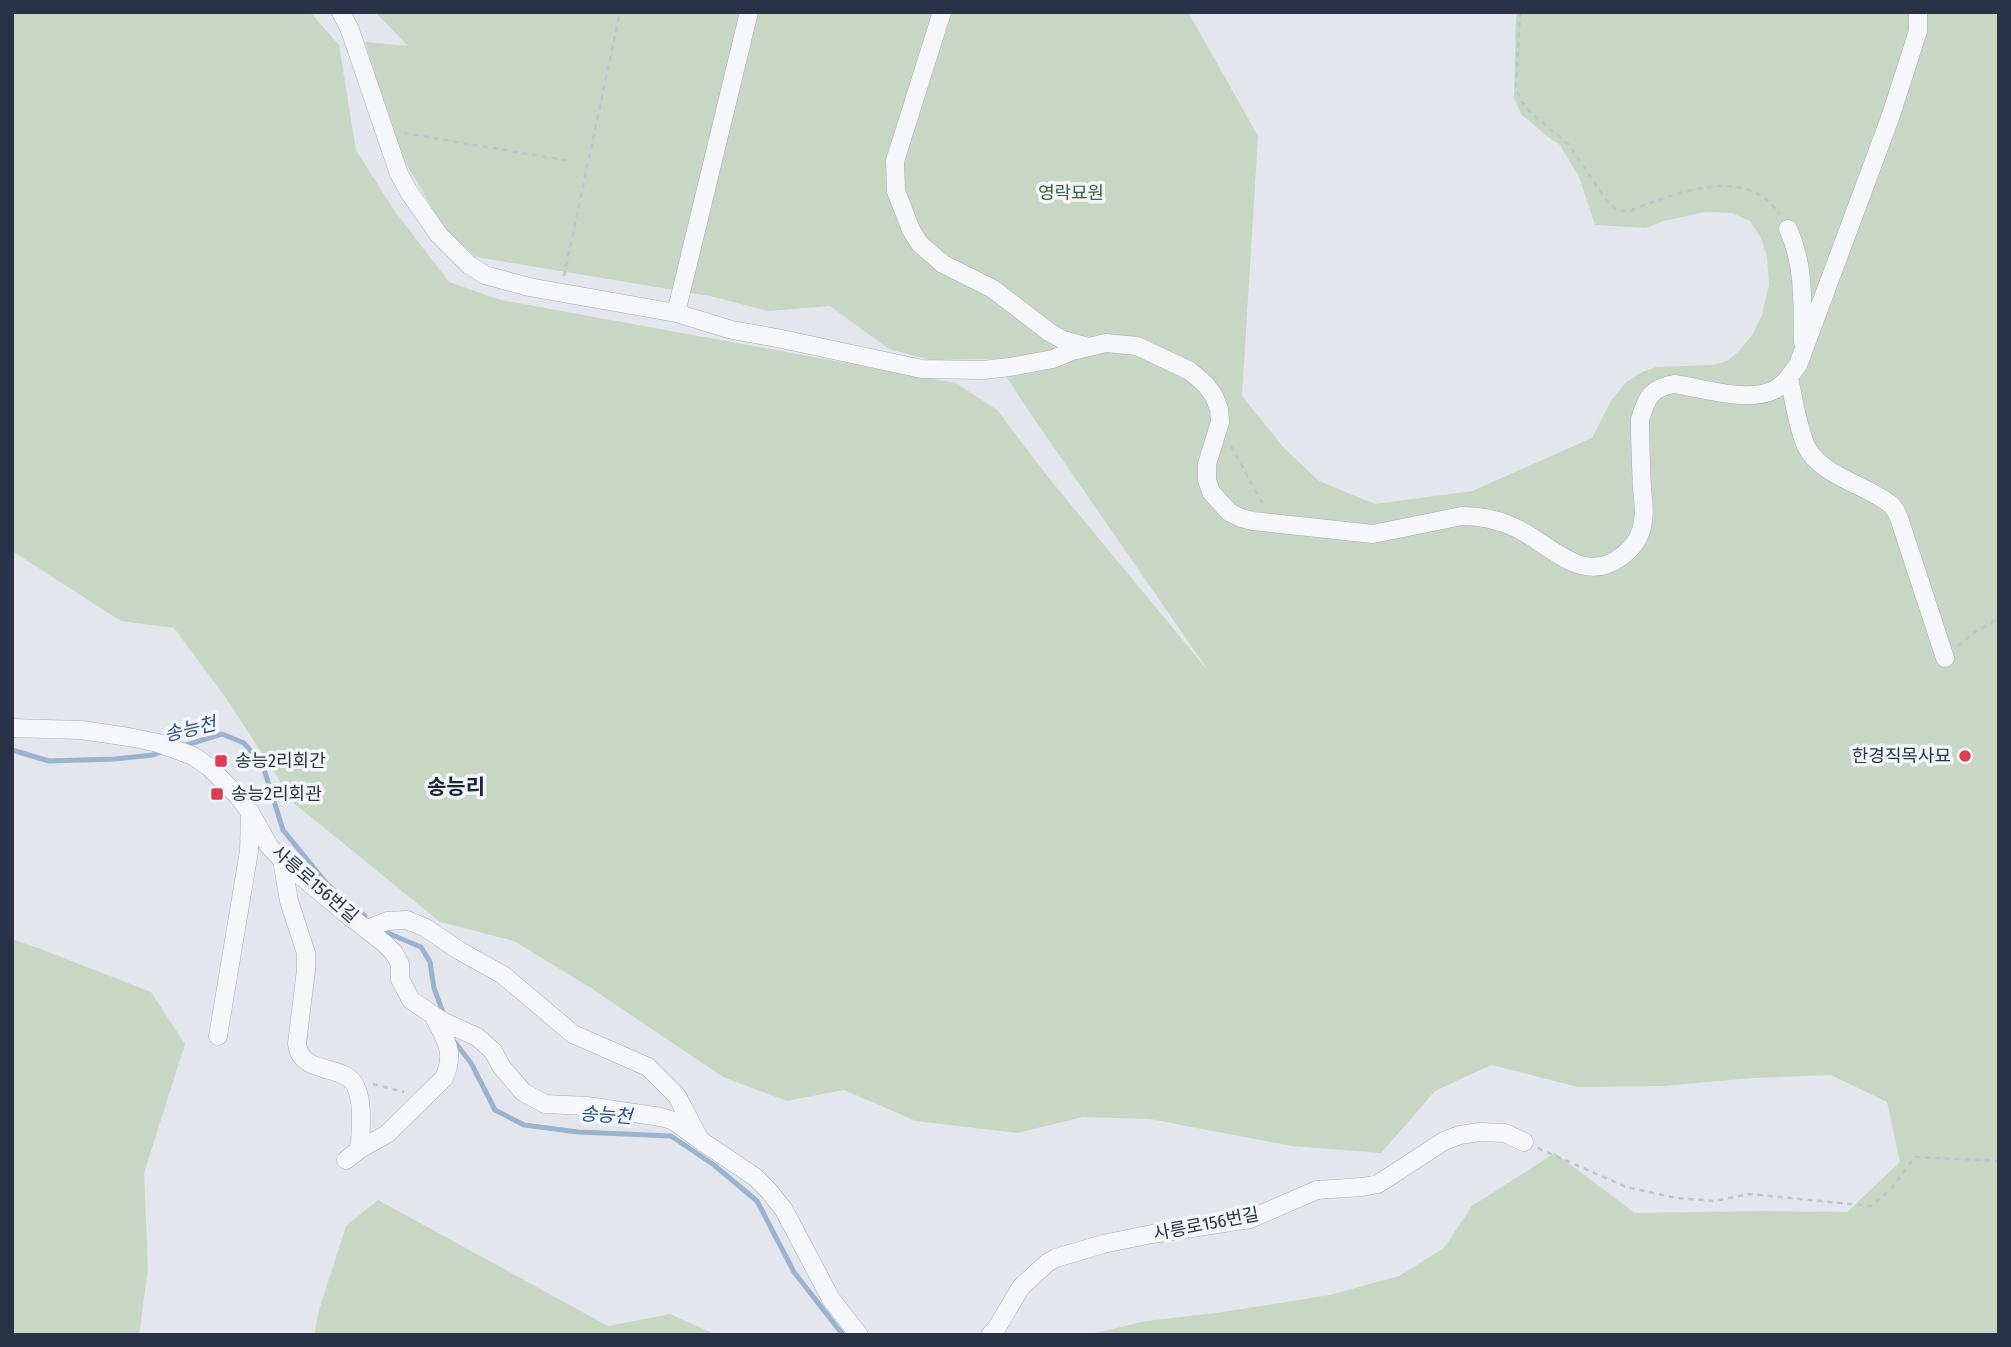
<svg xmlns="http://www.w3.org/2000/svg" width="2011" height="1347" font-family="'Fira Sans Condensed','Noto Sans KR',sans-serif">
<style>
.green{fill:#c8d7c3}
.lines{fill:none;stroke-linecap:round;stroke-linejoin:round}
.stream{stroke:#9ab4d0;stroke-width:5}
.minor-casing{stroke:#a7adb7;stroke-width:19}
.path{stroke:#c0c4cb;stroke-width:2.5;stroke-dasharray:5 5;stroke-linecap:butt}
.minor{stroke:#f6f7fa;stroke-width:18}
.poi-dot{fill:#dd3c52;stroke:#f3f6f9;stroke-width:2.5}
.labels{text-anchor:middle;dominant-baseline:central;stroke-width:7;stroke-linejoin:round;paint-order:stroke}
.park-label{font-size:18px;fill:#3c6434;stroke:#f3f6f9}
.poi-label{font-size:18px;fill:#283347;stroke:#f3f6f9;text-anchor:start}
.street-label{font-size:18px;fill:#283347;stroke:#f3f6f9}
.water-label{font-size:19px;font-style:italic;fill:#2d5180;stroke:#f3f6f9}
.quarter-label{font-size:21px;font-weight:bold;fill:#1a2438;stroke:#f3f6f9}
</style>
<rect width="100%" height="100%" fill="#e3e6ec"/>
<path class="green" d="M12,12H310L339,45L356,150L394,210L449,282L501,300L956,383L997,410L1048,477L1210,673L1028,410L995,359L930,360L889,349L830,306L768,311L710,296L476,257L443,227L396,146L365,42L408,46L375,12H1188L1258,136L1242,396L1284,448L1319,481L1375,504L1472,491L1592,438L1611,401L1626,382L1642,372L1656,367L1712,365L1727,361L1739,351L1753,334L1762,315L1769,285L1767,256L1761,238L1750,221L1732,213L1705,212L1664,221L1646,228L1595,225L1579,177L1560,145L1548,137L1521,114L1514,98L1516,14L1514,12H1999V1335H1087L1146,1321L1216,1313L1330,1295L1399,1276L1444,1248L1472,1206L1555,1153L1635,1213L1765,1211L1847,1212L1900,1162L1887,1102L1831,1075L1752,1078L1664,1086L1578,1087L1491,1065L1435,1091L1381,1153L1292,1146L1150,1119L1083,1117L1017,1133L916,1121L844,1090L787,1101L723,1077L591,988L514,941L440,922L295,804L226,698L174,628L121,621L12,551Z
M12,939L38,948L151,992L185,1044L144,1173L148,1269L139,1335H12Z
M378,1200L608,1326L670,1314L717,1335H314L319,1310L346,1226Z"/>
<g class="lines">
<path class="stream" d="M183,746L222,734L244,743L263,766L283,830L328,885L365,916
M12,750L49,761L115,759L153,755L164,751
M385,932L421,947L430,962L434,988L444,1015
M454,1041L471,1063L495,1110L524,1125L578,1132L671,1136L714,1165L757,1201L794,1272L843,1335"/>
<defs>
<path id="minor" d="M341,12L350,30L399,174L409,192L439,235L469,265L485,275L529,287L676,313L732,330L777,338L922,369L983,370L1010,367L1053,359L1072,351L1106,343L1137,346L1190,371L1206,385L1214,396L1219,409L1220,422L1207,464V480L1211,492L1229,512L1241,518L1253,521L1373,534L1462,516C1482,516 1500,520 1518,529C1552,546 1584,586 1622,556C1635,546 1641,536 1643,521C1645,510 1643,499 1642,489C1641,465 1640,442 1640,419C1647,397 1651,388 1674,384C1703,388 1750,404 1776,389C1786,383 1792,373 1798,365L1890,118L1918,31V12
M942,12L895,161L896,191L911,230L920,244L943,264L993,289L1049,332L1063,340L1088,347
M1788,229C1805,265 1802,304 1803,342
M676,313L749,12
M1789,378C1794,400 1797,425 1806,446C1820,476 1867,485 1890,504C1894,507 1897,513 1899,518L1945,658
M12,728L81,730L129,737L158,743L193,756L209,767L238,796L250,812L269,846L282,860L344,912L384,943L394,953L400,964V979L411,1000L442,1021L477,1037L493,1051L501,1066L523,1092L545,1104L587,1106L661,1117L674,1121L700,1140
M282,860L289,901L306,953V970L297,1044C301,1077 345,1062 356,1087C364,1106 360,1130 360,1149
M367,929L387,921L407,920L426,928L460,951L503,975L573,1034L648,1067L677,1096L700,1140L755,1177L769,1191L784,1210L831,1299L859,1335
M218,1036L249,851L250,815
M346,1160L360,1149L387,1134L444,1078C456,1051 445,1039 433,1015
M990,1335L996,1329L1021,1287L1047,1263L1056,1258L1103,1244L1152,1234L1250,1219L1317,1190L1362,1187L1378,1184L1444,1141L1460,1135L1480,1132L1505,1133L1524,1142"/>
</defs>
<use href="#minor" class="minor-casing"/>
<path class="path" d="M1520,12L1516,89L1521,101L1530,112L1569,145L1606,200L1615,208L1623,211L1632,210C1675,193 1748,164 1779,214
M404,133L569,161
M564,276L620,12
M1231,446L1263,504
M1958,646L1975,632L1996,620H1999
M373,1084L404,1092
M1538,1148L1626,1187L1676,1198L1715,1201L1749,1194L1871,1206L1891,1189L1915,1157L1999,1161"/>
<use href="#minor" class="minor"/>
</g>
<g class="poi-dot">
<circle cx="1965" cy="756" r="7"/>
<rect x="214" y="754" width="14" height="14" rx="3.5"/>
<rect x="210" y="787" width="14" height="14" rx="3.5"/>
</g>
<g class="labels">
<g class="park-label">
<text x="1071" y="193">영락묘원</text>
</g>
<g class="poi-label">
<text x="1951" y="756" text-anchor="end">한경직목사묘</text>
<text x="235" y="761">송능2리회간</text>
<text x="231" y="794">송능2리회관</text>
</g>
<g class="street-label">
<text transform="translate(315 884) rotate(41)">사릉로156번길</text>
<text transform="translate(1206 1224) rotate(-11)">사릉로156번길</text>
</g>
<g class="water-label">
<text transform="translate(190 729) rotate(-13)">송능천</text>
<text transform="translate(606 1115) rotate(4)">송능천</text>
</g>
<g class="quarter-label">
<text x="456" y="787">송능리</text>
</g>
</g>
<rect width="2011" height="1347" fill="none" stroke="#283347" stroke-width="28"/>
</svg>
